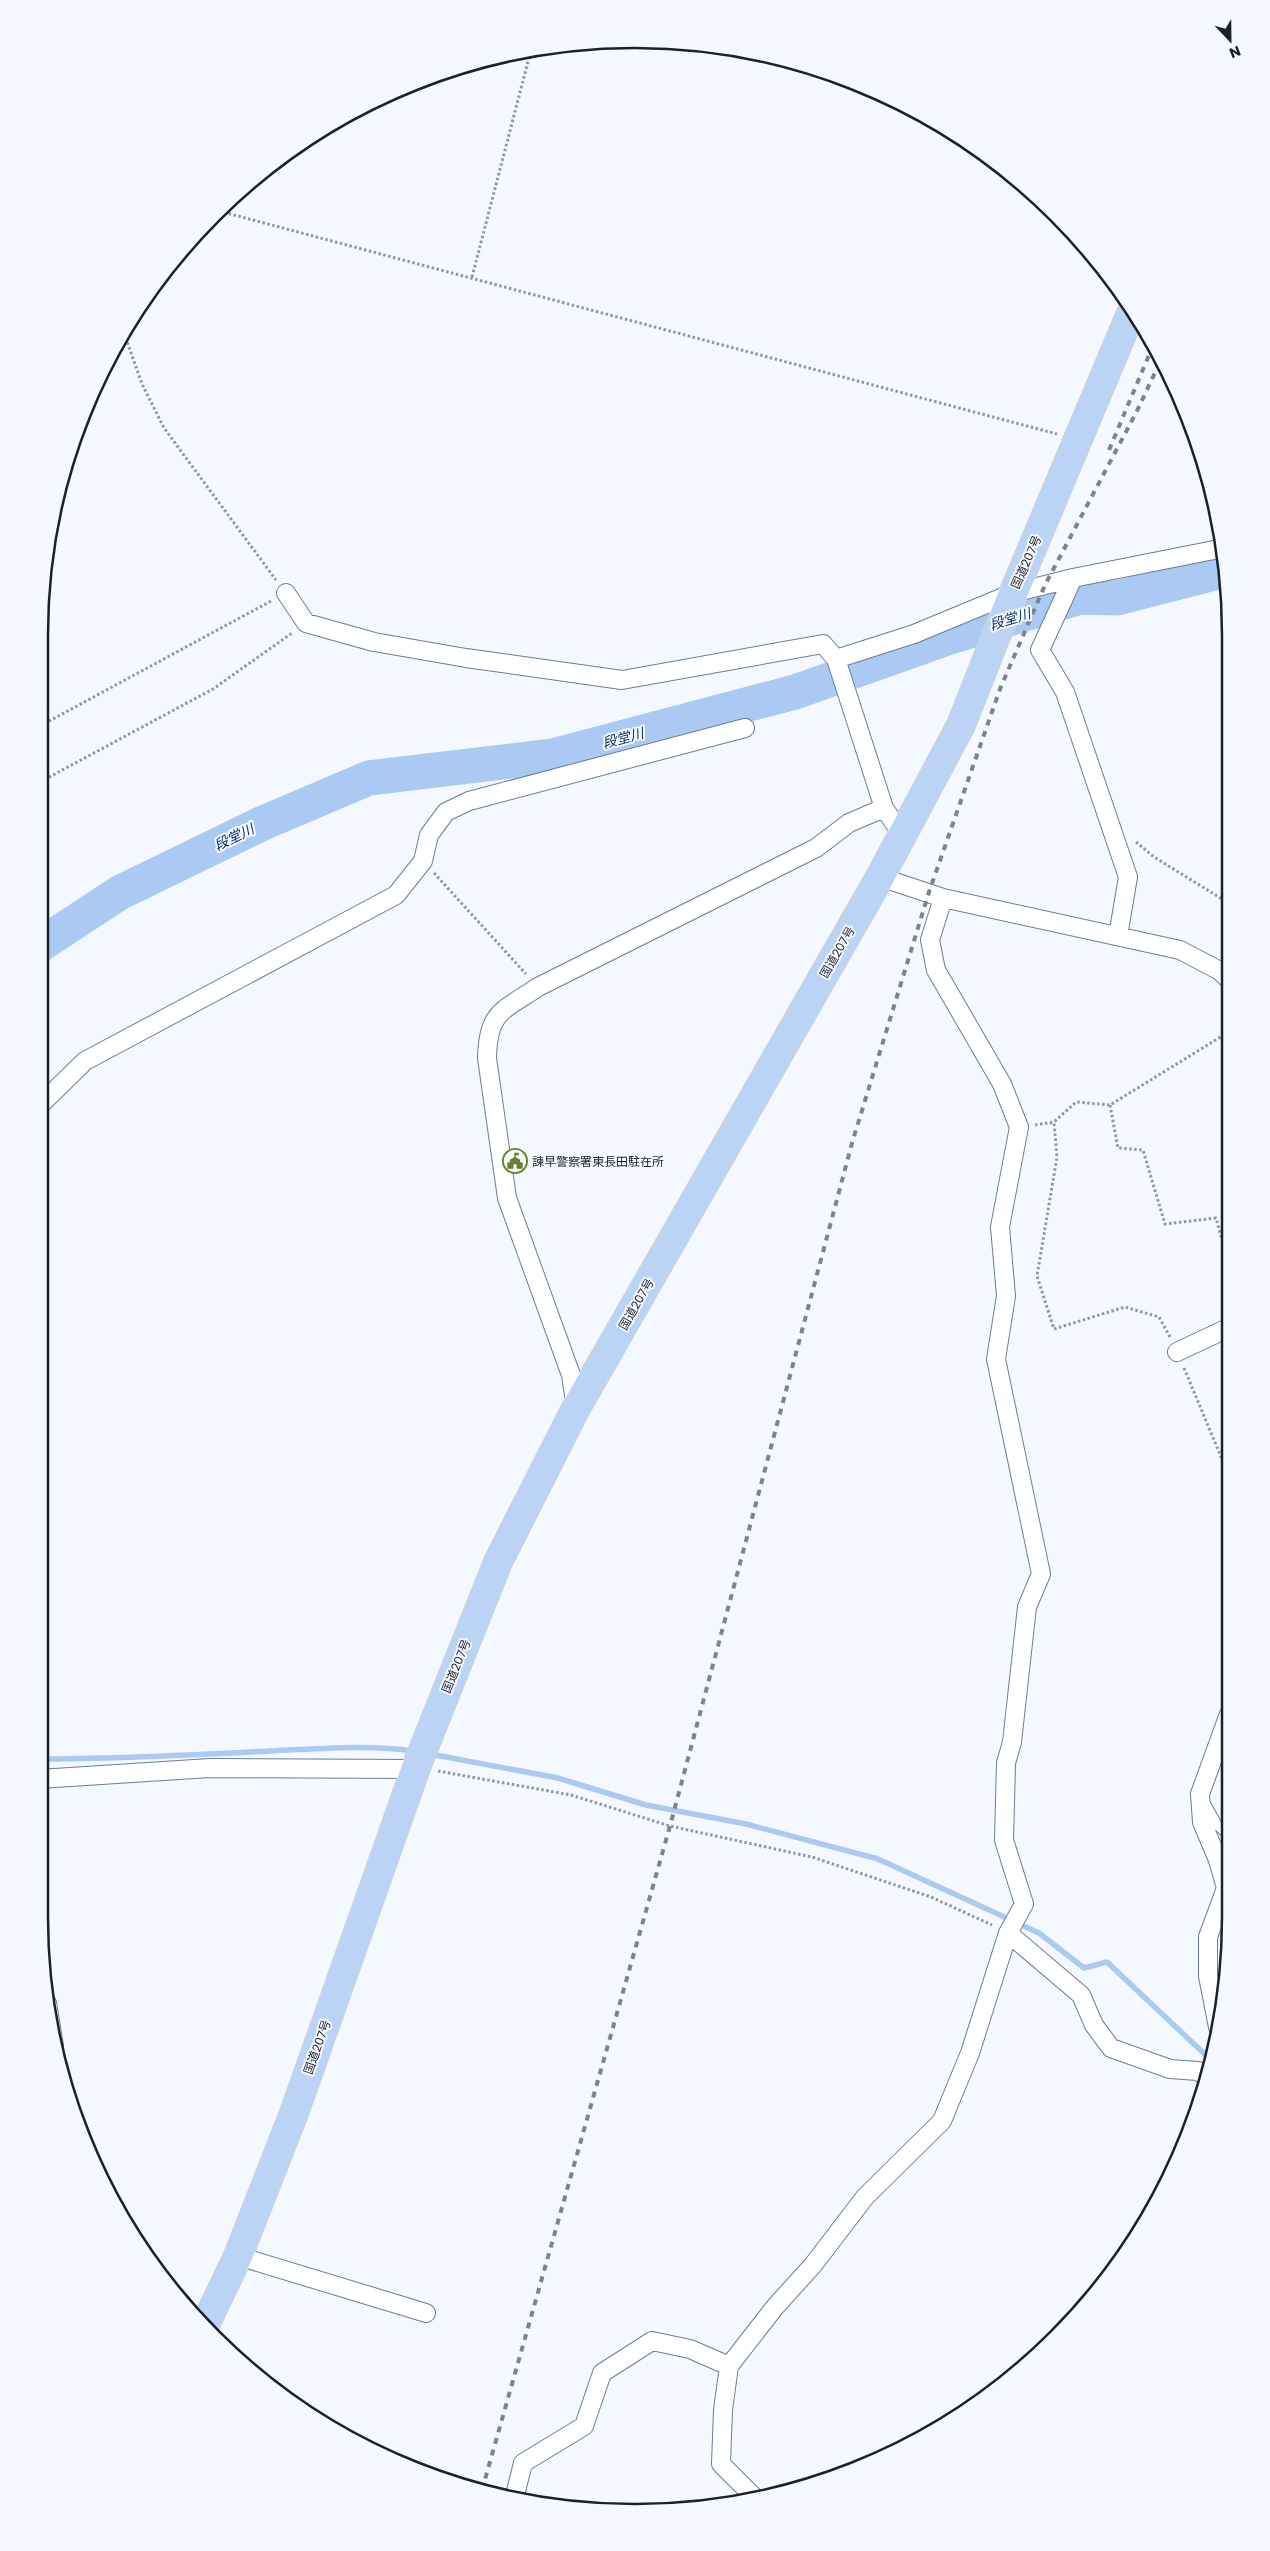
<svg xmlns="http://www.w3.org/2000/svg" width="1270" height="2551" font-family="Poppins,'Noto Sans JP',sans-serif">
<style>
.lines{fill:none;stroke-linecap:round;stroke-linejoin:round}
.stream{stroke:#aac9f3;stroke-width:5.5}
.river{stroke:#aac9f3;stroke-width:35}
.service-casing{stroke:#6a7d97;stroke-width:11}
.minor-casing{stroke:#6a7d97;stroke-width:20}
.trunk-casing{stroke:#d1d3d5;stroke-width:30}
.path{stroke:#91979f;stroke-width:3;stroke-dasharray:2.5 2.5;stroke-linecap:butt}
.service{stroke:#fff;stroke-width:9}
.minor{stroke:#fff;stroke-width:18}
.trunk{stroke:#bbd3f4;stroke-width:28}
.rail{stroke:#7d838c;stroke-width:4;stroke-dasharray:6 6;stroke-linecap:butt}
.labels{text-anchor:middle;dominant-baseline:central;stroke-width:4;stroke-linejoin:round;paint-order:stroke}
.street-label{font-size:12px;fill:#1a212c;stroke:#f4f9ff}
.poi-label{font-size:12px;fill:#1a212c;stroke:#f4f9ff;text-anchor:start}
.water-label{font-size:14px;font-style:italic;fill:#073162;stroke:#f4f9ff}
.rim{fill:none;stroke:#1a212c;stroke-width:2.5}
</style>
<rect width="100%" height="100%" fill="#f4f9ff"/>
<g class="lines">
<path class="stream" d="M430,1754L558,1778L646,1805L746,1824L878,1859L1039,1933L1084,1968L1107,1962L1212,2061
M39,1759C116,1759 193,1755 270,1751C317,1749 367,1744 414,1751"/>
<path class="river" d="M40,945L119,893L263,823L369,778L553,756L795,692L950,637L1080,597L1117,598L1226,570"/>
<defs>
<path id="service" d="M1204,1801L1218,1826L1230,1836"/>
<path id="minor" d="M1073,578L1040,650L1065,692L1128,877L1118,936
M286,593L306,623L374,642L466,658L622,680L823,644L836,659L884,808L903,836
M836,659L914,634L1013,593L1073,578L1224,548
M880,877L943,898L1180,950L1220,971L1227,978
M40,1105L85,1061L396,895L423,861L429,835L446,812L469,801L745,728
M1177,1352L1228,1328
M576,1408L571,1375L507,1198L487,1058C488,1011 503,1011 538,987L816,848L849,823L884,808
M39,1779L210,1768L416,1769
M1008,1933L1081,1995L1094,2025L1111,2048L1170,2069L1198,2071L1208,2078
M47,2003L54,2046
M1218,2027L1208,1976V1937L1226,1888L1218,1860L1202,1822L1200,1794L1229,1714
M238,2256L426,2313
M514,2499L523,2463L584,2426L602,2373L652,2341L690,2349L729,2366
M756,2499L721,2464L723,2410L729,2366L775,2307L813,2265L865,2197L942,2121L970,2053L1008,1933L1024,1904L1004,1840L1006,1763L1012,1742L1027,1607L1041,1574L996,1359L1006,1296L1000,1227L1019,1127L1002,1084L936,970L930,940L943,898"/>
<path id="trunk" d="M205,2325L238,2256L294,2113L417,1765L498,1562L576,1408L880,877L961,725L1010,601L1131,313"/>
</defs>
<use href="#service" class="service-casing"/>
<use href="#minor" class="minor-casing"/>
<use href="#trunk" class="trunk-casing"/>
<path class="path" d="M219,211L1057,434
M472,277L531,50
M124,333L142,384L164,428L276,580
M40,726L271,601
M40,782L213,689L292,633
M1136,842L1154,857L1227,902
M434,873L526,974
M1110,1105L1118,1148L1143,1150L1165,1224L1216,1218L1228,1262
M1035,1125L1054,1122
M1170,1337L1159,1317L1125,1307L1054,1329L1037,1276L1057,1157L1054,1122L1076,1102L1110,1105L1227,1033
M1184,1368L1229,1476
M438,1771L571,1795L670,1826L812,1857L931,1897L992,1925"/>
<use href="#service" class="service"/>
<use href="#minor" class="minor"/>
<use href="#trunk" class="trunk"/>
<path class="rail" d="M1109,450L1152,348
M482,2490L670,1826L852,1143L929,892L1000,689L1045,585L1137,411L1160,362"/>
</g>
<defs>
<symbol id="civic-ring" viewBox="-11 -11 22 22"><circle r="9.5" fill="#f4f9ff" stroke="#6d7e2d" stroke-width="1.5"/><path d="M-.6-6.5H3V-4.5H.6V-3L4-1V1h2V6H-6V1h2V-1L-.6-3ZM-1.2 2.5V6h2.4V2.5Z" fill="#6d7e2d"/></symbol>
</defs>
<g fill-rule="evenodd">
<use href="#civic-ring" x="501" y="1147" width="28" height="28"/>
</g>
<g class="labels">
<g class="street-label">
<text transform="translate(1026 562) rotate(-66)">国道207号</text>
<text transform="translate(837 952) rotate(-60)">国道207号</text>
<text transform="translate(636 1304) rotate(-60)">国道207号</text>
<text transform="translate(456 1666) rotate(-68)">国道207号</text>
<text transform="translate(317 2047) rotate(-70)">国道207号</text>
</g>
<g class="poi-label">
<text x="532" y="1161">諫早警察署東長田駐在所</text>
</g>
<g class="water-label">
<text transform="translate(1010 619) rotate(-17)">段堂川</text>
<text transform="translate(623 738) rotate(-15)">段堂川</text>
<text transform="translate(234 837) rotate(-26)">段堂川</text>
</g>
</g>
<path d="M0 0H1270V2551H0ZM635 48H635A587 587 0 0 1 1222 635V1917A587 587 0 0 1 635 2504H635A587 587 0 0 1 48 1917V635A587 587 0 0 1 635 48Z" fill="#f4f9ff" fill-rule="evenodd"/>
<path class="rim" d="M635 48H635A587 587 0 0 1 1222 635V1917A587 587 0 0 1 635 2504H635A587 587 0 0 1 48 1917V635A587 587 0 0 1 635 48Z"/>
<g transform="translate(1230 40) rotate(158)" stroke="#f4f9ff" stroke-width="4" paint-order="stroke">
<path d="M0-4L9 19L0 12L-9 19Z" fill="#1a212c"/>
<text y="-8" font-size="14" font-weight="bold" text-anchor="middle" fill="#1a212c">N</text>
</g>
</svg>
